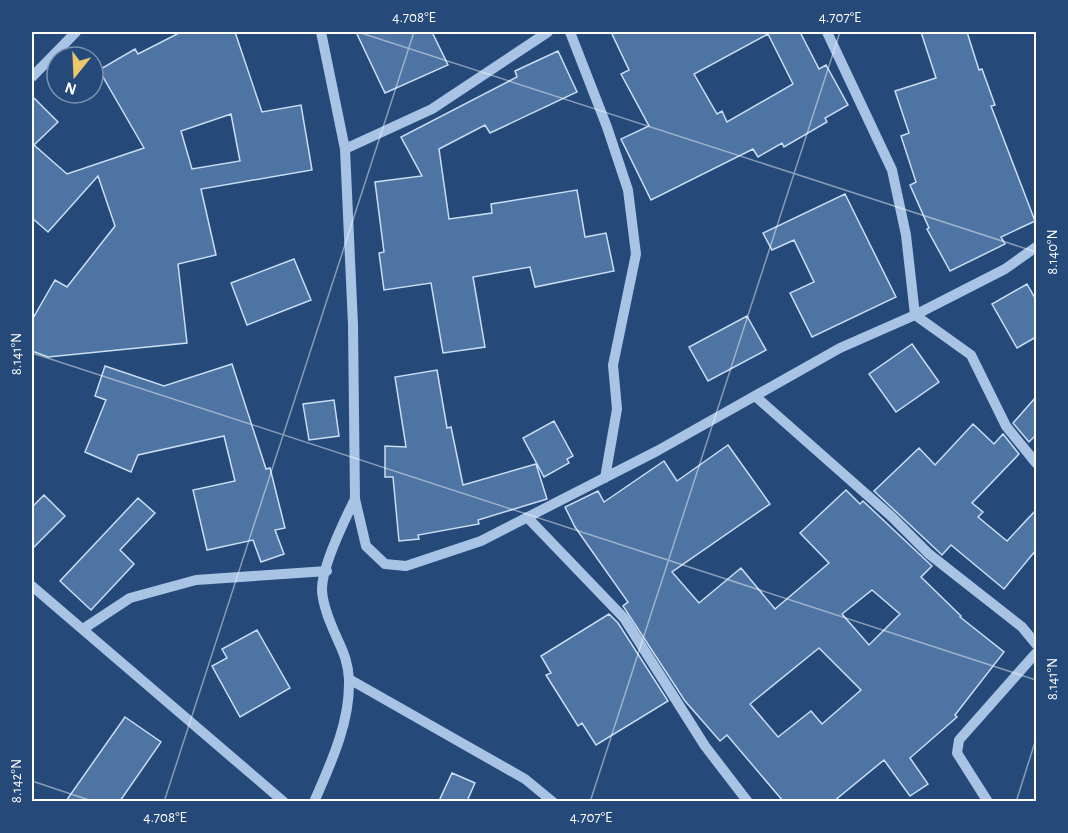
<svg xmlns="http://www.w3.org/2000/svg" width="1068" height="833" font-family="'Alegreya Sans',sans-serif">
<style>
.building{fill:#4d74a3;stroke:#caddf3;stroke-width:1.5;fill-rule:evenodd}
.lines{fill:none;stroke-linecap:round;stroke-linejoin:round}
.minor{stroke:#a8c3e4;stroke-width:10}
.ticks{fill:none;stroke:#fff;stroke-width:1.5;stroke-opacity:0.45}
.neatline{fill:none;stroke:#fff;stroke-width:2}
.ticks-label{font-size:15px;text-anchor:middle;fill:#fff}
</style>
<rect width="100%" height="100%" fill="#254a7a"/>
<path class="building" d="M181,32H235L262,112L301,105L312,170L201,189L216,255L178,264L187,343L48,357L32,351V320L55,280L67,287L115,226L98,176L48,232L32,218V96L58,122L34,145L67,174L144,148L99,70L135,49L138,54ZM231,114L240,161L192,169L181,131Z
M356,32H432L448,65L385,93Z
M611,32H800L819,69L826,65L848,105L825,118L827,122L784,147L782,143L758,157L753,149L651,200L621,139L649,126L621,74L629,70ZM768,34L793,84L727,122L722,111L717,114L694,74Z
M921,32H967L979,70L982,69L995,105L991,106L1035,221L1001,237L1005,244L950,271L927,229L929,228L910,185L916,182L901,136L909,133L895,91L936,78Z
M558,51L577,92L490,133L485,125L439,149L449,219L492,213L491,204L577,190L585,237L606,233L614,271L535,287L530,267L473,277L485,347L443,353L431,283L384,290L379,253L384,252L375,182L422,176L401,137L517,77L515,71Z
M845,194L896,297L812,337L790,293L814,282L794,240L772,250L763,233Z
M294,259L311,300L247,325L231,283Z
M1027,284L1036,300V337L1017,348L992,304Z
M747,316L766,350L708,381L689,347Z
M912,344L939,382L896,412L869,374Z
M232,364L266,469L270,468L285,528L275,530L284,554L261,562L253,540L207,550L193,490L235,481L224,436L138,455L131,472L85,452L106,400L95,396L105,366L164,386Z
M437,370L447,428L451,427L463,485L536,464L547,499L478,520L479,524L418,535L419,539L399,541L393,477H385V446L406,447L395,377Z
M1036,397V435L1029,442L1013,423Z
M334,400L339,436L309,440L303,404Z
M554,421L573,456L567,459L569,463L544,477L523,438Z
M973,424L994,444L1003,434L1019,454L972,503L983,512L978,517L1007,541L1036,510V550L1004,589L951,545L942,555L874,491L919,448L935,465Z
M728,445L770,504L672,572L699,603L741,568L775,609L829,563L800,533L846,490L860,504L863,501L932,566L921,577L961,616L960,617L1004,652L955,715L957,717L910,758L928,784L910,796L884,760L834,801H783L727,735L720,741L685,701L623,606L628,602L575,527L565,507L598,491L604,502L664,461L677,481ZM872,590L900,614L869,645L842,614ZM819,648L861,690L822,724L811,711L778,737L750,704Z
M44,495L65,516L32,549V507Z
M138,498L155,513L120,550L134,564L91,610L60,581Z
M609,614L618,623L668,701L596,745L582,723L578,726L546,675L551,673L541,656Z
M257,630L290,688L240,717L212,666L227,658L222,649Z
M125,717L161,742L120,801H66Z
M452,773L475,783L467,801H439Z"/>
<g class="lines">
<path class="minor" d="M321,32L345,149L353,325L355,499L366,546L385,564L406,566L481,541L657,451L840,348L915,315L1005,269L1036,247
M570,32L607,127L628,190L636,254L613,365L617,409L605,478
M827,32L892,170L906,235L915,315L971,355L1006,426L1036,463
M32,77L76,32
M345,149L432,109L548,32
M755,396L891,516L929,554L1022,627L1036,644
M527,517L624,618L705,746L748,802
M32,586L284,802
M83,629L130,598L196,580L327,571
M349,679L525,779L553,802
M314,802C331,763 350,723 349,680C348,656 339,645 331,624C327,615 322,599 322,589C322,567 345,519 355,499
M988,802L957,753L959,740L1036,653"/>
</g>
<path class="ticks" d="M358,32L1036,252M32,353L1036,680M32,781L95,802M164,802L414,32M590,802L840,32M1016,802L1036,739"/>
<rect width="1068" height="833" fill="none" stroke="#254a7a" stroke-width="66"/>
<g transform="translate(75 75) rotate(198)"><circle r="28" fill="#254a7a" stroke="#7c92af" stroke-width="1.5"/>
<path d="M0-4.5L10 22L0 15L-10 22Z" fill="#edc76c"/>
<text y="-9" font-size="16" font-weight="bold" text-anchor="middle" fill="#ffffff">N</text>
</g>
<rect x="33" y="33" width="1002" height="767" class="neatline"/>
<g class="ticks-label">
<text x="414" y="22">4.708°E</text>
<text x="840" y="22">4.707°E</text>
<text transform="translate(1052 252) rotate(-90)" y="5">8.140°N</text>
<text transform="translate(16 354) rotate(-90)" y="5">8.141°N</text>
<text transform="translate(1052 679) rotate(-90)" y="5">8.141°N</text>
<text transform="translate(16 781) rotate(-90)" y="5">8.142°N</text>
<text x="165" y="822">4.708°E</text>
<text x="591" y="822">4.707°E</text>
</g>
</svg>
